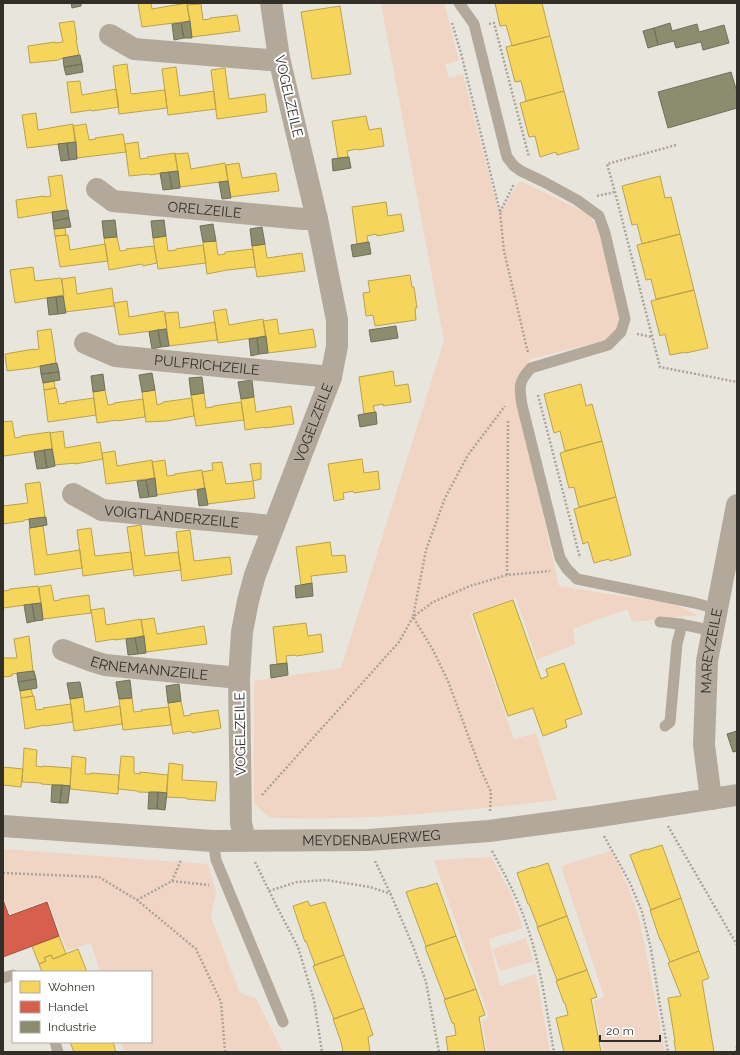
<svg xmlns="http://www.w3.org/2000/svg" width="740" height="1055" font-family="Raleway,sans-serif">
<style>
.green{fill:#f1d5c4}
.homes{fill:#f6d55c;stroke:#bba34c}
.shops{fill:#d6604d;stroke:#a45142}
.industry{fill:#8c8c6e;stroke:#717059}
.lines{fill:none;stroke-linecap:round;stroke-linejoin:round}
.path{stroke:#aca49b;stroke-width:2.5;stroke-dasharray:2 2;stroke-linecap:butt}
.service{stroke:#b2a99b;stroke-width:11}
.minor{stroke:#b2a99b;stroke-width:22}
.labels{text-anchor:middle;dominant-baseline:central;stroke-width:4;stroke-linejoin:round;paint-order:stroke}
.street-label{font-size:14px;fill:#312f28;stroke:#fff}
</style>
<rect width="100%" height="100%" fill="#e8e5dc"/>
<path class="green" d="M381,3H444L459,60L445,65L449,78L463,74L499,214L520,181L589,214L599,231L620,315L617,329L606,340L531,359L514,386L559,586L674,604L698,615L632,622L627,609L573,629L575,644L537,660L516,598L470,614L514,739L536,733L557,800C486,808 415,816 343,818C319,819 294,818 270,818L254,803V681L341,668L444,341Z
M3,849L208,864L216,892L211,917L240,993L256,998L283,1052H124L121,1042H151V972H100L91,943L67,951L48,900L10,914L3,897Z
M611,851L628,886L638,915L645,946L665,1052H603L594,1001L604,997L561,866Z
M491,857L512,896L523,928L489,939L500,986L536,974L550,1052H487L482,1020L489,1017L434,860Z
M526,938L533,961L500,971L493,949Z"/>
<path class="homes" d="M138,3H151L152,9L187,3L190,21L142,27Z
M495,3H542L550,36L512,46L506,25L500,26Z
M201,4L203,20L210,19V18L237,15L240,31L192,37L187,5Z
M340,6L351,74L312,79L301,12Z
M74,21L77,40H76L79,55L59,59V60L30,63L28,46L55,42V43L63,42L59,23Z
M550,36L564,91L526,101L521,81L515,82L506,47Z
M127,64L131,94L165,90L167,108L119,114L113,66Z
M176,67L180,96L214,91L216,109L168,115L162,69Z
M225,68L229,99L265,94L267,112L217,119L211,70Z
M80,81L82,95L116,89L119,107L92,111L91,110L71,113L67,82Z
M564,91L579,149L557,155L556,152L540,157L535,136L529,137L520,103Z
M36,113L38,130L73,124L76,142L27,148L22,115Z
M366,116L369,130L381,128L384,146L358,150L357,149L347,151L348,157L338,158L332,121Z
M86,124L89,140L96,139L95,138L123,134L126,152L77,158L73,126Z
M138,142L140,159L148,158L147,157L175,153L178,171L150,175L149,174L129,176L125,144Z
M188,153L191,169L225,163L228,181L180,187L175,154Z
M239,163L242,178L276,173L279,191L230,197L226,165Z
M62,175L67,210L18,218L16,200L44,196V197L51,196L48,177Z
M660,176L665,198L671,197L680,234L642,244L637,224L632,225L622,186Z
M386,202L388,216L401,214L404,231L377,236L376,234L367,236L368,242L357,244L352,207Z
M65,228L66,235L55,236L54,229Z
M680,234L694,290L656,299L651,279L646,280L637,245Z
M68,235L70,250L105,244L108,261L60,267L55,236Z
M166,236L168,251L176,250V249L203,245L206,263L158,269L153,238Z
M117,237L120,251L127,250L126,249L154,246L157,263L143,266L142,264L109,270L104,238Z
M216,241L218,255L225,254V252L253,249L255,267L227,270L207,274L203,242Z
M265,244L267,258L302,253L305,271L257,277L252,246Z
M33,267L35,281L61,278L64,295L15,303L10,270Z
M410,275L412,287H414L417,308H415L416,320L375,326L373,315L366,316L363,293L370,292L368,281Z
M75,277L77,294L112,288L114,306L65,312L62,279Z
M694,290L708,348L686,353V352L670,355L665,334L660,336L651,301Z
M127,301L129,317L164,311L167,329L119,335L114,303Z
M226,309L229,325L263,319L266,336L218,343L213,311Z
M178,312L180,328L215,322L217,340L169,346L165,313Z
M277,319L279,334L313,329L316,347L268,353L263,321Z
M51,329L54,348L56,363L32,368L7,371L5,354L34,349V350L39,349L37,331Z
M393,371L395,386L408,384L411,402L383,406V404L373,406L375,412L364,414L359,377Z
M54,381L55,388L44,390L43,383Z
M581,384L586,406L592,404L602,441L565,451L560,431L554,433L544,394Z
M56,388L59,404L66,403L65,402L94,398L96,415L48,422L44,390Z
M105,390L108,405L114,404V403L143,399L145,417L117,421V420L97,423L93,392Z
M155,390L157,405L163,403V402L192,398L194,416L167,421L146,422L142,392Z
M204,393L206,408L213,407V406L241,402L244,420L196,426L191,395Z
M254,397L256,412L291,406L294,424L265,428V427L245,430L241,399Z
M12,421L15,438L21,437V436L50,432L52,449L4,456L3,450V422Z
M63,431L65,448L100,442L103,459L75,464V463L55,465L50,433Z
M602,441L616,497L579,507L574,487L569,488L560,453Z
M115,451L117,466L152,460L155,478L106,484L102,453Z
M362,459L364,473L378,471L380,489L354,493L353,491L343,493L344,499L334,501L328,464Z
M165,460L167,476L175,475V474L202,470L205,488L157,495L152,462Z
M222,462L226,484L253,481L255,498L207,504L202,472L213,470L212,463Z
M261,463V479L253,481L250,464Z
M40,482L45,517L24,520V521L3,524V506L28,503L25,484Z
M616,497L631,555L610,561L609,559L594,563L588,542L583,544L574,509Z
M141,525L145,556L178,552L181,570L134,576L127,527Z
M43,526L47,555L80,550L82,568L35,575L29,528Z
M91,528L95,556L131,552L133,569L83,576L77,530Z
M190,530L194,561L230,557L232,574L182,581L176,532Z
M330,542L332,556L345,555L347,572L311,576L312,583L301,585L296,547Z
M51,585L54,601L60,600V599L89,595L91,613L43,619L39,587Z
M3,586L4,591L10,590V589L38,586L41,603L3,608Z
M513,600L541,679L548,676L546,669L564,663L582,714L565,720L567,727L543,736L533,708L508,716L473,614Z
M104,608L106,625L141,619L144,636L115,640V639L96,642L91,610Z
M154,618L157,634L204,626L207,644L146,652L141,620Z
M306,623L308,636L321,634L323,652L296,656L295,655L286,656L287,663L277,664L273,627Z
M29,636L33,671L12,674V676L3,677V658H17L14,639Z
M31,689L33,696L21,698L20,691Z
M34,696L36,710L44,709L43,708L71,704L73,722L45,726V725L25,729L21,698Z
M83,697L85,712L120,706L122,724L74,731L70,699Z
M132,698L134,712L142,711L141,710L169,707L171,725L123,730L119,699Z
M181,701L184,716L191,715L190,714L218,710L221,728L192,733L191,731L173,734L168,703Z
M24,748L37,750L36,766L43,767V766L71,768L70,786L41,784V783L22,782Z
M72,756L86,758L85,774H91V773L119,775L118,794L70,789Z
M121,756L134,757V773L140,774V772L168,775L167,793L138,792V791L118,789Z
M169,763L183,765L182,780L217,782L215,801L187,799V798L166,797Z
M3,767L23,769L21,787L3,785Z
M662,845L681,898L651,910L630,855L646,849L647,850Z
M548,863L567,916L538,927L529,904H528L517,873L533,867V868Z
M437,883L456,936L426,946L406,892L422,887V888Z
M681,898L699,951L670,962L661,940H660L650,910Z
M308,901L310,906L325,902L344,955L315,965L306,941L305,942L293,906Z
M567,916L587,970L557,980L537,927Z
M59,936L66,954L53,959L51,955L44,958L46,961L39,964L32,946Z
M456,936L476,989L445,999L425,947Z
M78,949L87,972H42L39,964L46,961L44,958L51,955L53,959Z
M699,951L709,978L702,981L714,1052H676L674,1041H675L668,998L681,996L668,963Z
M344,955L364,1008L334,1019L313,966Z
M587,970L597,997L591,999L601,1052H564L556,1018L568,1015L565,1003H564L556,981Z
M476,989L485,1015L479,1017L485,1052H448L446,1037L456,1035L454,1023H452L444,1000Z
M364,1008L373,1035L368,1037L370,1052H343L341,1042L333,1019Z
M70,1042H113L116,1052H74Z"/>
<path class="shops" d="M3,900L9,916L47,902L59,936L3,957Z"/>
<path class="industry" d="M71,3H81V6L72,8Z
M190,21L192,38H184L181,23Z
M181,23L184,38L174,40L172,24Z
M670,23L672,31L697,24L699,32L724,25L729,43L703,50L701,42L676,48L674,41L658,45L654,28Z
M654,28L658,45L648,48L643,31Z
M80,55L82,64L64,67L63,58Z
M82,64L83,72L66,75L64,67Z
M731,72L737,92V108L668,128L658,92Z
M76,142L77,159L69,160L67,143Z
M67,143L69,160L61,161L58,144Z
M349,157L351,168L333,171L332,159Z
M178,171L180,188L172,189L169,172Z
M169,172L172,189L163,190L160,173Z
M228,181L231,198L222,199L219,182Z
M68,210L69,218L53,221L52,212Z
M69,218L71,227L54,229L53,221Z
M115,220L117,237L104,238L102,221Z
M164,220L166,236L153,238L151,221Z
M213,224L216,241L203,242L200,226Z
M262,227L265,244L252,246L250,229Z
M369,242L371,254L353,257L351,245Z
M63,296L66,313L58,314L56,297Z
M56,297L58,314L49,315L47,298Z
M396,326L398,338L371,342L369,330Z
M166,329L169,346L161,347L158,330Z
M158,330L161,347L152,349L149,332Z
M266,336L268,353L259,354L257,338Z
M257,338L259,354L251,356L249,339Z
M57,363L59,372L41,374L40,366Z
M59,372L60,380L43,383L41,374Z
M152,373L155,390L142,392L139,375Z
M103,374L105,390L93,392L91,376Z
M202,377L204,393L191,395L189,378Z
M252,380L254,397L241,399L238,382Z
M376,412L377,424L360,427L358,415Z
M52,449L55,466L47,468L44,450Z
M44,450L47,468L37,469L34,452Z
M155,478L157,496L149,497L146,480Z
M146,480L149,497L140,498L137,481Z
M205,488L208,505L199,506L197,490Z
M46,517L47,525L30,528L29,519Z
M312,583L313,596L296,598L295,586Z
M41,603L43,620L35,621L32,604Z
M32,604L35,621L27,623L24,605Z
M144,636L146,653L138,654L135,638Z
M135,638L138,654L128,655L126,639Z
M287,663L288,675L271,678L270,665Z
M34,671L36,679L18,682L17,673Z
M36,679L37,688L20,691L18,682Z
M130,680L132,698L119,699L116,682Z
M80,682L83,697L70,699L67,683Z
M179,684L181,701L168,703L166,686Z
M737,731V751L733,752L727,734Z
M52,785H62L60,803L51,802Z
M62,785L70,786L68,803H60Z
M149,792H158L157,809H148Z
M158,792L167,793L165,810L157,809Z"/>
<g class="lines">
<path class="path" d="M452,23L461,53L500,212L504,251L528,353
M489,24L494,23L529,157
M676,145L607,164L615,192L660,367L737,382
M597,196L615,192
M500,212L514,184
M637,334L652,337
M538,395L580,558
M507,575L508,421
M262,795L399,642L413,617L433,602L470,586L507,575L550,571
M490,811L491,792L481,770L448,681L433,650L413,617L426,550L445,498L468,455L505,406
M668,826L737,945
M604,836L630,883L642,912L651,949L660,1006L668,1052
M492,851C507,878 521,905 530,935C542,973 547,1013 554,1052
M375,861L391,895L413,946L426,982L439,1052
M255,862L277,907L298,947L314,1000L322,1052
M3,873L99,877L137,900L196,949L221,1002L225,1052
M172,881L181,860
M269,891L297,882L326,880L370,887L391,894
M137,900L172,881L209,885
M736,1052L737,1046"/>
<path class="service" d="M459,3L474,24L507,157L514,166L521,171L544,182L577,200L599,216L605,233L625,319L621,332L608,345L531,368C518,382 519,387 522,405L560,558L567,569L577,579L695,603L717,609
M660,622C678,623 696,627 713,631
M665,726L670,722L677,644L682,624
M213,841L216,860L283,1022
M3,978L13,975
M55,1042L58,1052"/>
<g class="minor">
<path d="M110,35L134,49L269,60L279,58"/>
<path id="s1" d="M97,189L113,201L303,219H317"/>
<path id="s2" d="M85,343L115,356L331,377"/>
<path id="s3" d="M73,494L102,510L273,526"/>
<path id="s4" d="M63,650L92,661L105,665L239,678"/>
<path id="s5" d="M711,799L704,745L707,661L737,505"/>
<path id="s6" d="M3,826L213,841L369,840L489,831L593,817L737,795"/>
<path id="s7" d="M245,840L241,823L239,678L242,632L248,601L255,575L331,377L337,346V320L317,219L279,58L271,3"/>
</g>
</g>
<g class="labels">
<g class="street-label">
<text transform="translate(289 96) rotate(77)">VOGELZEILE</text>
<text stroke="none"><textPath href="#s1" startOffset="112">ORELZEILE</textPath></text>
<text stroke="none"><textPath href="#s2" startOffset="125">PULFRICHZEILE</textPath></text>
<text stroke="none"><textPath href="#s7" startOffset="430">VOGELZEILE</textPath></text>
<text stroke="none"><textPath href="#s3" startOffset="103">VOIGTLÄNDERZEILE</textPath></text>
<text stroke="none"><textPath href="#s5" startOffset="149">MAREYZEILE</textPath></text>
<text stroke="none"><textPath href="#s4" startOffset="89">ERNEMANNZEILE</textPath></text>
<text transform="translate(240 734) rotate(-91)">VOGELZEILE</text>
<text stroke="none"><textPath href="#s6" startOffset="369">MEYDENBAUERWEG</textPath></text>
</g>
</g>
<rect width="740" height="1055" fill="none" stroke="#312f28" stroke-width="8"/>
<rect x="12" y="971" width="140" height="72" fill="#ffffff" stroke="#adaca9"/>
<rect x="20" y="981" width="20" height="12" fill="#f6d55c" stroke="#adaca9"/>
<text x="48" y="991" font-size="12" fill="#312f28">Wohnen</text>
<rect x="20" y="1001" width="20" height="12" fill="#d6604d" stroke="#adaca9"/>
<text x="48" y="1011" font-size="12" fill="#312f28">Handel</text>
<rect x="20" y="1021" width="20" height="12" fill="#8c8c6e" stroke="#adaca9"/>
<text x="48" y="1031" font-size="12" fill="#312f28">Industrie</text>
<path d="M600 1035v6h60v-6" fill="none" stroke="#312f28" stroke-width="2"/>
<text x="606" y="1035" font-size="12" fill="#312f28" stroke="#ffffff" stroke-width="3" paint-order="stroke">20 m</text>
</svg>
